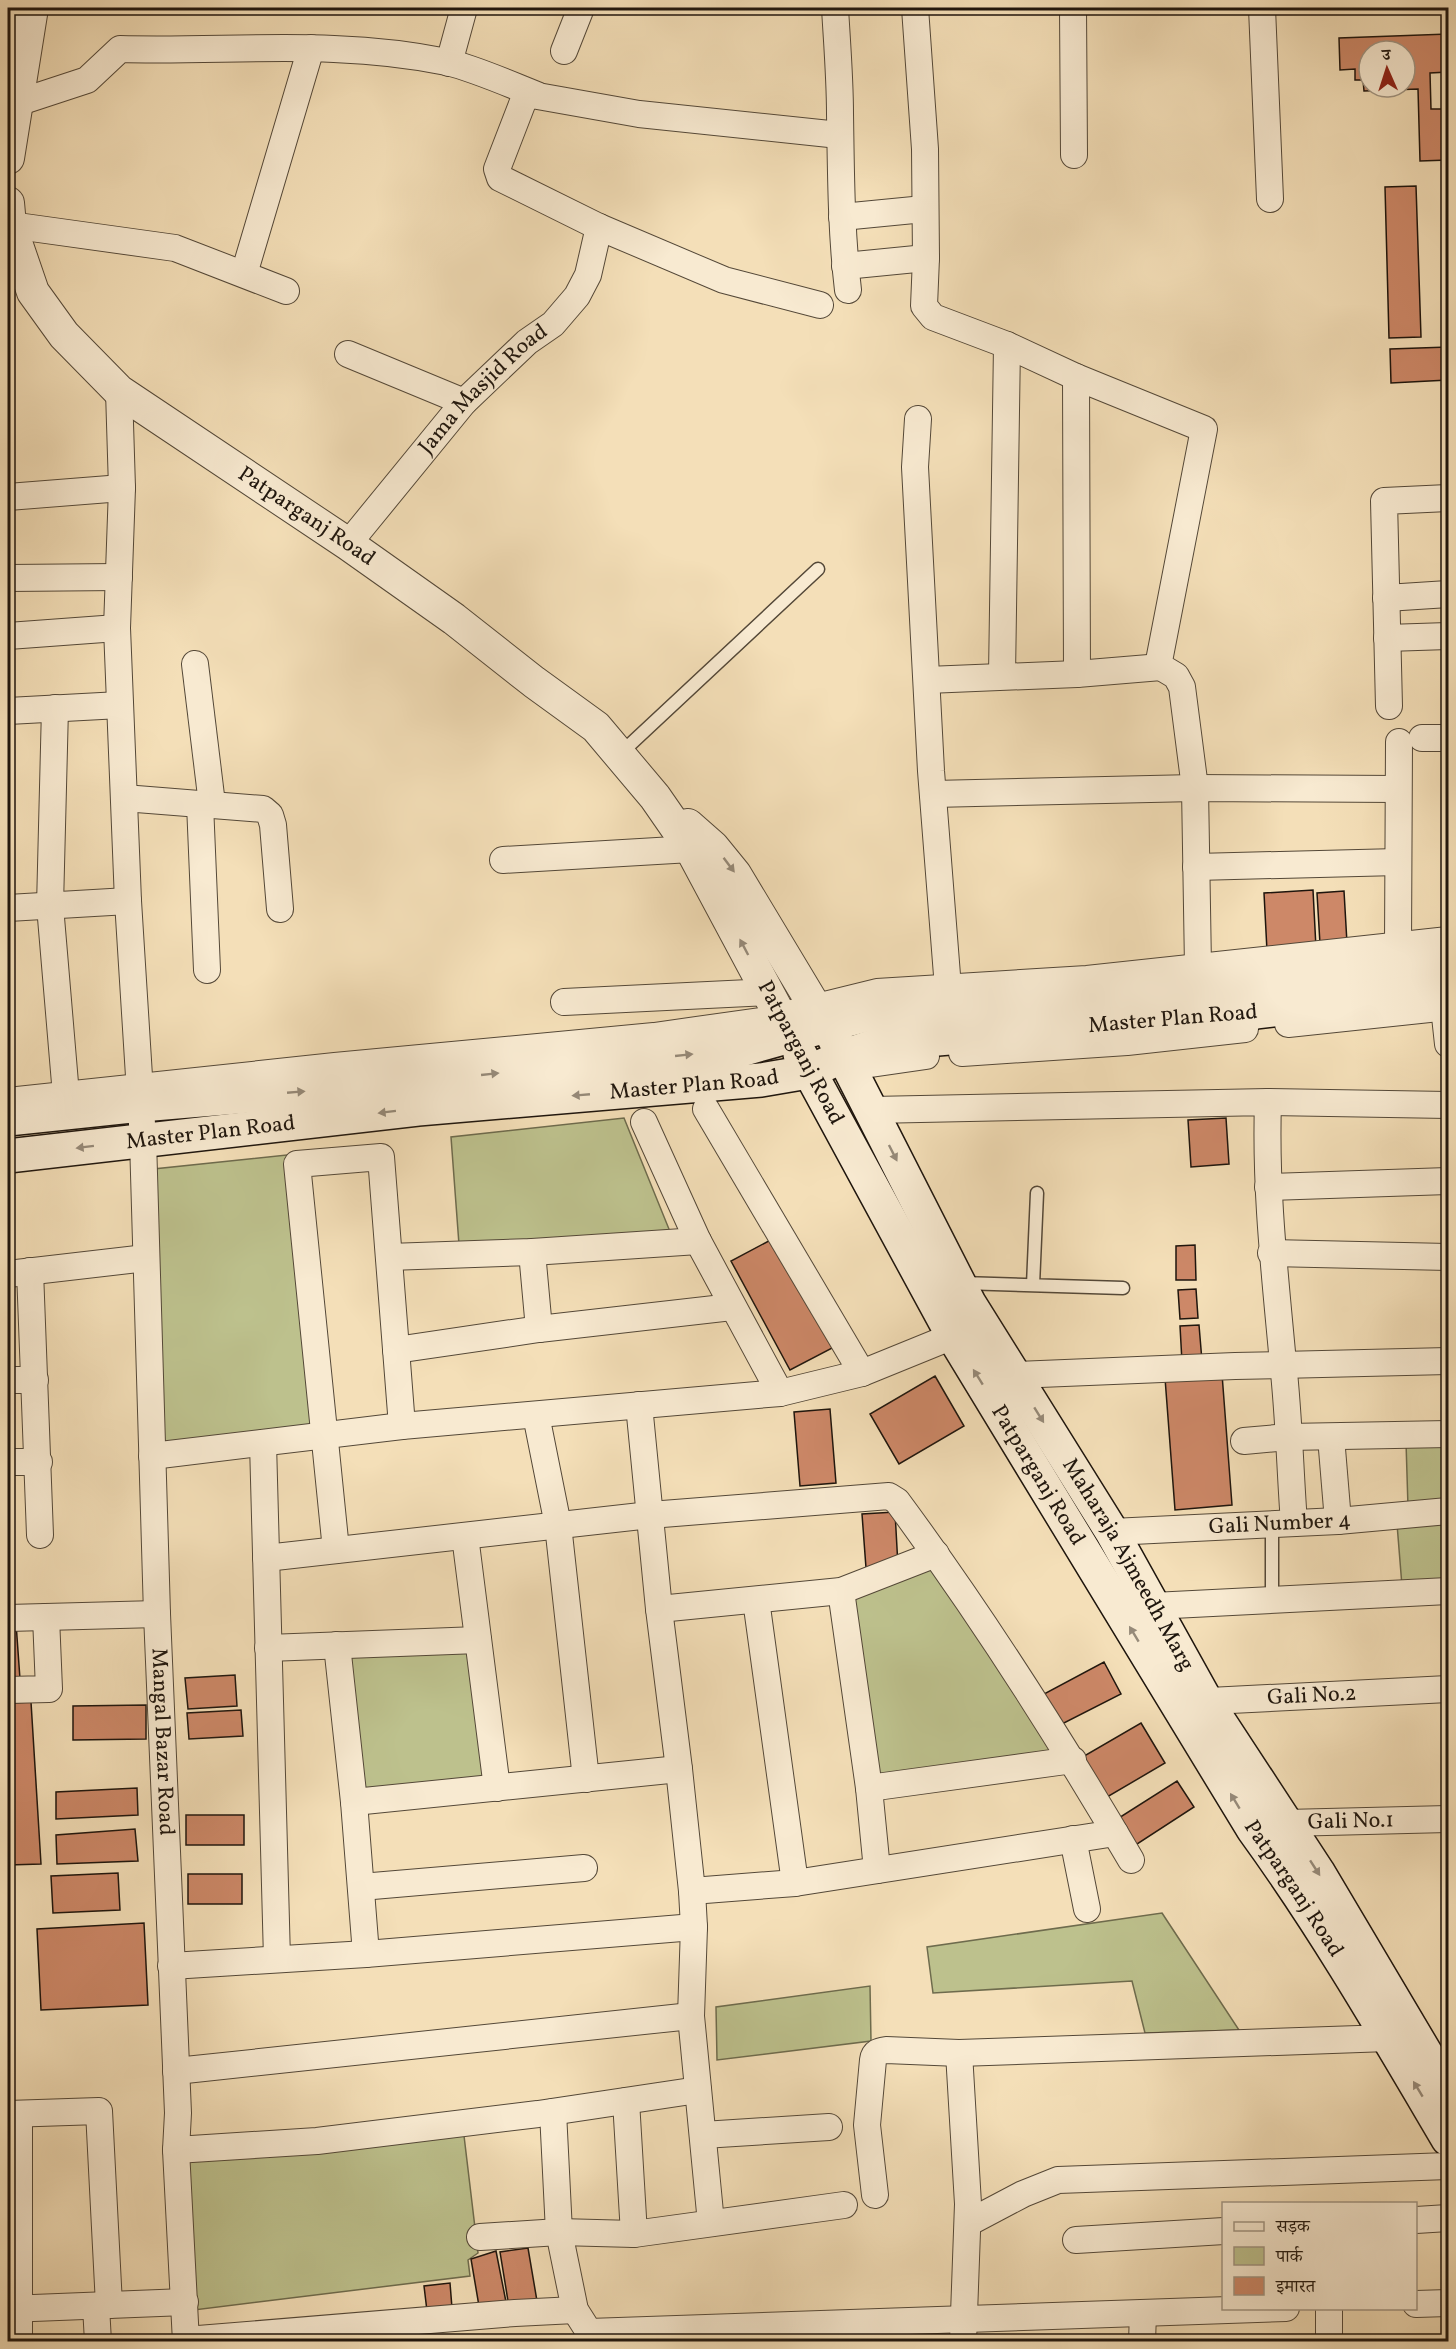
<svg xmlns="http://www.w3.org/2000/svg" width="1456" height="2349" font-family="Vollkorn,'Noto Serif Devanagari',serif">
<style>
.green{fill:#bdc18d;stroke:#6e6b4d;stroke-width:1.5}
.building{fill:#cd8868;stroke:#1e150d;stroke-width:1.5;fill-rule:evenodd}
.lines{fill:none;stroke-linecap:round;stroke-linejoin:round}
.service-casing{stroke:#544838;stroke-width:15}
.minor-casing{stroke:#544838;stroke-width:28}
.tertiary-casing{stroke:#544838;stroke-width:34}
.secondary-casing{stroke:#1e150d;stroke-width:36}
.service{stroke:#f8ead1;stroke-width:12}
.minor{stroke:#f8ead1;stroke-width:26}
.tertiary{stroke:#f8ead1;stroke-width:32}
.secondary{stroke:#f8ead1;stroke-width:33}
.oneway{fill:#968a79}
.labels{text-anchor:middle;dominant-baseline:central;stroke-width:6;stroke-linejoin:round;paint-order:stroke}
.street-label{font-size:22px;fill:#1e150d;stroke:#f8ead1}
</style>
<rect width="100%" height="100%" fill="#f4dfb8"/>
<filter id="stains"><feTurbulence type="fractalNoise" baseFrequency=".00333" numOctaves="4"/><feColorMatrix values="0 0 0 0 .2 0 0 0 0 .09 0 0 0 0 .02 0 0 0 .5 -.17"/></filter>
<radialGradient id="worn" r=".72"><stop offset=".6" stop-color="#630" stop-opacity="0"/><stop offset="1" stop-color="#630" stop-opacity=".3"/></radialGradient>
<path class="green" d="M624,1118L671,1234L460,1258L451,1137Z
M296,1154L326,1435L152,1456L144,1170Z
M1448,1441V1502L1408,1507L1406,1442Z
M1448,1519V1582L1402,1586L1397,1524Z
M944,1558L1061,1749L879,1777L845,1593Z
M471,1649L487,1782L360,1796L350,1654Z
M1162,1913L1239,2030L1145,2033L1132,1981L933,1993L927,1947Z
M870,1986L871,2041L717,2060L716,2007Z
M462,2119L478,2253L468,2260L470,2276L194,2310L188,2145Z"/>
<path class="building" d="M1448,34V72L1430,73L1431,109H1448V160L1420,161L1418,89L1364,91L1363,80H1355V69L1340,70L1339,38ZM1369,51H1405V87H1369Z
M1416,186L1421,337L1389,338L1385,187Z
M1448,347V380L1391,383L1390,349Z
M1313,890L1316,948L1267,951L1264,893Z
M1344,891L1347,943L1320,944L1317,893Z
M1226,1118L1229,1164L1191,1167L1188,1120Z
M780,1235L838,1345L790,1370L731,1261Z
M1195,1245L1196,1280H1176V1246Z
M1196,1289L1198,1318L1180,1319L1178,1290Z
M1199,1325L1202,1361L1182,1362L1180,1326Z
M1222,1374L1232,1505L1175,1510L1165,1378Z
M935,1376L964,1426L899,1464L870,1414Z
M830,1409L836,1483L800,1486L794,1412Z
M895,1512L898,1566L866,1568L862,1514Z
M8,1623H16L20,1679L8,1680Z
M1104,1662L1121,1694L1060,1725L1044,1694Z
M235,1675L237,1706L188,1709L185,1678Z
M31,1702L41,1864L8,1865V1703Z
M146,1705V1739L73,1740V1706Z
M241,1710L243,1736L189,1739L187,1713Z
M1141,1723L1165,1763L1102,1800L1079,1759Z
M1177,1781L1194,1807L1131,1848L1114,1821Z
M137,1788L138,1815L56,1819V1792Z
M186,1815H244V1845H186Z
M135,1829L138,1861L57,1864L56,1835Z
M118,1873L120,1910L53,1913L51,1876Z
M188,1874H242V1904H188Z
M144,1923L148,2005L41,2010L37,1929Z
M528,2248L537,2301L509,2307L500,2252Z
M496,2251L507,2307L480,2312L471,2259Z
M450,2283L452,2308L427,2311L424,2286Z"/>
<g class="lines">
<defs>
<path id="service" d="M621,753L818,569
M962,1283L1123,1288
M1033,1285L1037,1193
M1272,1524V1600"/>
<g id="minor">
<path d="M835,8C837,43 840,79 840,114C841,173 841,231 848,290"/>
<path d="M915,8L925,149L926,258L924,306L933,317L1007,345L1076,377L1204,429L1159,661L1161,667L1176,676L1182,687L1195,788L1198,967"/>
<path d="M1073,8L1074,155"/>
<path d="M1262,8L1270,199"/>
<path d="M564,51L581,8"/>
<path d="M449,63L464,8"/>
<path d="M17,103L87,80L120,49C231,52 337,39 447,62C476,69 509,84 537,95"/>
<path d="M842,217L924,209"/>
<path d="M10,225L175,248L286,291"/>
<path d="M845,266L926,258"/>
<path d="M244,274L311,48"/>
<path d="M820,305L724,280L599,227L500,178L497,169L524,99L532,95L639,114L839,135"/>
<path d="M348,354L464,402"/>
<path d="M1076,377L1077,674"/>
<path id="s1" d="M119,391L122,488L117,628L128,901L143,1140L157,1614L178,2113L176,2150L186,2342"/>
<path d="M918,419L915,467L931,771L948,988"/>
<path d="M8,497L122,488"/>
<path id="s2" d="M348,544L464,402L527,342L553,324L577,296L588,275L599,227"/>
<path d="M8,578L119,577"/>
<path d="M1386,598L1448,594"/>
<path d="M8,636L117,628"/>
<path d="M1387,638L1448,636"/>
<path d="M195,664L212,804"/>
<path d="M1002,676L1007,345"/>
<path d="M927,680L1077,674L1161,667"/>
<path d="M1389,706L1384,501L1448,498"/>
<path d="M55,708L50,906L66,1095"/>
<path d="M8,711L120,705"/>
<path d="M1422,738H1448"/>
<path d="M933,794L1195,788L1398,789"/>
<path d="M124,798L263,809L270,815L273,825L280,909"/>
<path d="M200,804L207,970"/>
<path d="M503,860L691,849"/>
<path d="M1196,867L1398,862"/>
<path d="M8,908L128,901"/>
<path d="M1398,946L1399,742"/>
<path d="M564,1002L768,992"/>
<path d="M1444,1007L1448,1044"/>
<path d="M1288,1024L1448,1007"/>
<path d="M962,1053L1127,1042L1245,1029"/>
<path d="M850,1067L926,1056"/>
<path d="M8,1101L335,1066L654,1036L760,1021L877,992L1087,979L1448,940"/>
<path d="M1268,1102L1448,1105"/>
<path d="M706,1109L862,1373"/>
<path d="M872,1110L1268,1102C1265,1190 1275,1275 1283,1363C1289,1416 1290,1470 1294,1523"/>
<path d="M644,1122L698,1241L780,1393"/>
<path d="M1268,1187L1448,1181"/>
<path d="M532,1252L539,1329"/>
<path d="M1271,1253L1448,1257"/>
<path d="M389,1257L532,1252L698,1241"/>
<path d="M30,1271L40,1535"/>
<path d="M8,1274L146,1258"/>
<path d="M396,1350L539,1329L732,1307"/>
<path d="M1014,1375L1235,1366L1448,1361"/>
<path d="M8,1380H35"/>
<path d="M639,1405L659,1609L679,1769L692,1891L694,1927L691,2016L711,2223"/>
<path d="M536,1415L558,1525L586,1779"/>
<path d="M1331,1437L1338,1521"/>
<path d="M1244,1441L1288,1437L1448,1434"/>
<path d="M263,1443L277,1959"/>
<path d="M152,1456L402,1426L780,1393L862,1373L953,1336L968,1326"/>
<path d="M8,1462H39"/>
<path id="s3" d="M1112,1532L1338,1521L1448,1511"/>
<path d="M465,1536L497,1788"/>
<path d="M336,1550L297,1164L381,1157L402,1426"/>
<path d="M266,1558L650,1515L889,1496L897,1501C982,1616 1059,1737 1131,1860"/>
<path d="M841,1591L869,1788L877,1870"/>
<path d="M756,1600L795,1883"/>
<path d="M1153,1606L1448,1591"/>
<path d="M659,1609L841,1591L936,1554"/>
<path d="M8,1618L157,1614"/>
<path d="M337,1645L354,1802L679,1769"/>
<path d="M268,1648L478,1640"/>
<path d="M8,1690L49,1689L46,1617"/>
<path id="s4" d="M1190,1702L1448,1689"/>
<path d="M869,1788L1073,1760"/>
<path d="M354,1802L366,1954"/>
<path id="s5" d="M1271,1826L1286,1823L1448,1819"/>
<path d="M1073,1839L1087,1909"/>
<path d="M361,1887L584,1868"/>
<path d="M692,1891L795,1883L1115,1833"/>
<path d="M171,1966L366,1954L694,1927"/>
<path d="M959,2053L968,2204L963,2342"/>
<path d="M176,2071L691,2016"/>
<path d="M626,2101L634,2234"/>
<path d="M553,2112L559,2232L575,2310L589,2332L1286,2308"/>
<path d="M8,2114L99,2111L109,2305"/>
<path d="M19,2114V2342"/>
<path d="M703,2135L829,2127"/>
<path d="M176,2150L317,2141L538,2114L698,2090"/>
<path d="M875,2195L867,2125L873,2060C874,2052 879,2051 886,2050L959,2053L1388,2038"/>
<path d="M1416,2220L1448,2218"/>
<path d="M968,2223L1023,2194L1058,2180L1448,2166"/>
<path d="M480,2237L559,2232L634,2234L844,2205"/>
<path d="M1076,2240L1224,2231"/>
<path d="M1416,2304L1448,2303"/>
<path d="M96,2306L98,2342"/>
<path d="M8,2309L185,2302"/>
<path d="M186,2340L515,2313L575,2310"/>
<path d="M1142,2342L1143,2313"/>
<path d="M1329,2342V2308"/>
</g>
<g id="tertiary">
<path d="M8,158L32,8"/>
<path id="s6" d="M8,203L10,225L33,292L64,335L119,391L348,544L454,619L534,682L596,727L655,797L691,849L791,1036"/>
<path d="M688,825L713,847L735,874L827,1027"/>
</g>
<g id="secondary">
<path id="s7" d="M833,1036L969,1303L1112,1532L1206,1701L1318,1872L1448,2091"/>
<path id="s8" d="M800,1054L953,1336L1253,1829C1325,1928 1386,2034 1448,2139"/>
<path d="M8,1119L141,1105L347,1088L744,1049L872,1013L1174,990L1448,958"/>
<path id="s9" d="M8,1156L418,1109L761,1080L808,1072L844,1056L879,1044L1257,1012L1448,988"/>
</g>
</defs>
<use href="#service" class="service-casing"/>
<use href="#minor" class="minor-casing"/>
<use href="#tertiary" class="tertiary-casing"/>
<use href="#secondary" class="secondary-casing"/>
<use href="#service" class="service"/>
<use href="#minor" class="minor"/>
<use href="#tertiary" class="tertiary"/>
<use href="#secondary" class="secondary"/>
</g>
<defs><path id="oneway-solid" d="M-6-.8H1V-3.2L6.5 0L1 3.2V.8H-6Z" transform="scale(1.5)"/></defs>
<g class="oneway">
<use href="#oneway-solid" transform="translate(729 865) rotate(53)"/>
<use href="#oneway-solid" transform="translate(744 947) rotate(-118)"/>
<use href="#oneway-solid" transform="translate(684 1055) rotate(-6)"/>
<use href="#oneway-solid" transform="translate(490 1074) rotate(-6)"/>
<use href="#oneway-solid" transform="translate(296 1092) rotate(-5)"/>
<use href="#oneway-solid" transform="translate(581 1095) rotate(175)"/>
<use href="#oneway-solid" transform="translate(387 1112) rotate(173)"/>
<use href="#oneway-solid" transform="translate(85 1147) rotate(173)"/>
<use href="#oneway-solid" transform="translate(893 1153) rotate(63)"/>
<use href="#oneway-solid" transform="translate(978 1377) rotate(-122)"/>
<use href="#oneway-solid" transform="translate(1039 1415) rotate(58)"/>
<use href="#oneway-solid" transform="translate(1134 1634) rotate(-121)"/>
<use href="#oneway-solid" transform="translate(1235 1801) rotate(-121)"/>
<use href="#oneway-solid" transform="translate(1315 1868) rotate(57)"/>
<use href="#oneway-solid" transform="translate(1418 2089) rotate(-121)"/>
</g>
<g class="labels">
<g class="street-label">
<text stroke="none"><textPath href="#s2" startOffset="206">Jama Masjid Road</textPath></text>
<text stroke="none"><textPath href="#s6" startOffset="450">Patparganj Road</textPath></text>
<text stroke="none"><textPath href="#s9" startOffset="1176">Master Plan Road</textPath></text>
<text transform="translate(800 1053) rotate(62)">Patparganj Road</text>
<text stroke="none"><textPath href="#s9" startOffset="690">Master Plan Road</textPath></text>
<text stroke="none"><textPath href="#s9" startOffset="204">Master Plan Road</textPath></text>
<text stroke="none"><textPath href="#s8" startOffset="484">Patparganj Road</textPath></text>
<text stroke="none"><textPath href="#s3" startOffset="168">Gali Number 4</textPath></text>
<text stroke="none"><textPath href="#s7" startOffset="606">Maharaja Ajmeedh Marg</textPath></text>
<text stroke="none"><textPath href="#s4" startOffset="122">Gali No.2</textPath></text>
<text stroke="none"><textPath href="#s1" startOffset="1352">Mangal Bazar Road</textPath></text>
<text stroke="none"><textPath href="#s5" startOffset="80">Gali No.1</textPath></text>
<text stroke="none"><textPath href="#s8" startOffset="970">Patparganj Road</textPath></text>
</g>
</g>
<rect width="1456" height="2349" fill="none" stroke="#f4dfb8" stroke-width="30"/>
<rect x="9" y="9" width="1438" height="2331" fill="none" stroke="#1e150d" stroke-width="3"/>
<rect x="15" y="15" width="1426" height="2319" fill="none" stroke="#1e150d" stroke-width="1.5"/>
<rect x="1222" y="2202" width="195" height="108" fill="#f8ead1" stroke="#a19583" stroke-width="1.5"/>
<rect x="1234" y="2222" width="30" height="9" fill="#f8ead1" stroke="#a19583" stroke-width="1.5"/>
<text x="1276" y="2232" font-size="18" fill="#1e150d">सड़क</text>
<rect x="1234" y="2247" width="30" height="18" fill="#bdc18d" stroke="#a19583" stroke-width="1.5"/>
<text x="1276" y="2262" font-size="18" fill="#1e150d">पार्क</text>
<rect x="1234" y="2277" width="30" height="18" fill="#cd8868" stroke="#a19583" stroke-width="1.5"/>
<text x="1276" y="2292" font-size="18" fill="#1e150d">इमारत</text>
<g transform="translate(1387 69) rotate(357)"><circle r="28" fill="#f8ead1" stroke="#a19583" stroke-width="1.5"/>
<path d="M0-4.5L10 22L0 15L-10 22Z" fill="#8f2418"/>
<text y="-9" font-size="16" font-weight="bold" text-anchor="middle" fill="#1e150d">उ</text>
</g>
<rect width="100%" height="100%" filter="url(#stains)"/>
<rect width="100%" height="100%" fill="url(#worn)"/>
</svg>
